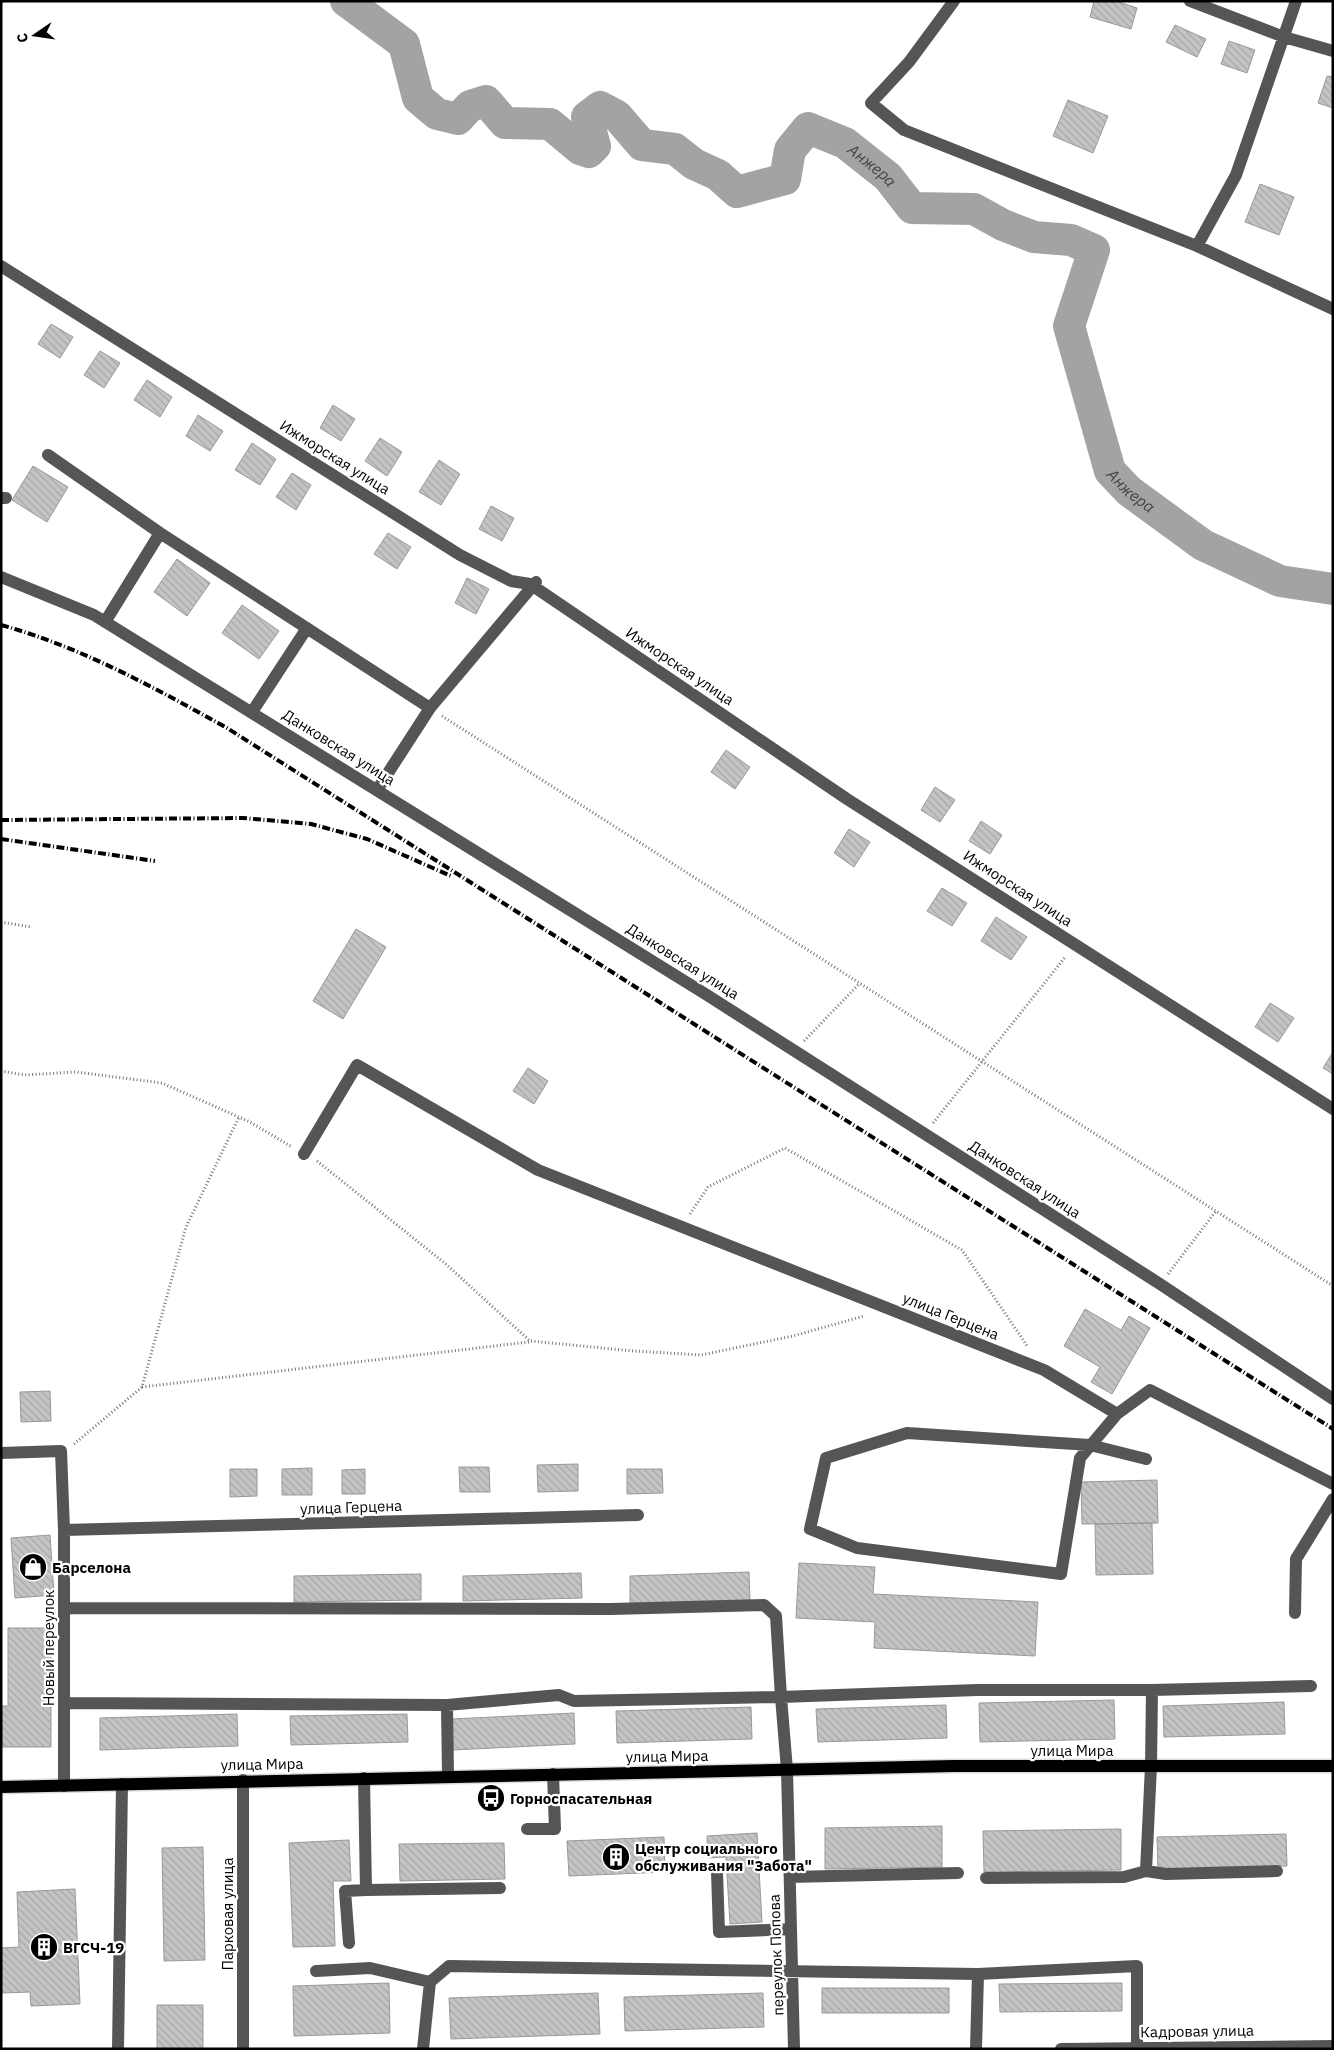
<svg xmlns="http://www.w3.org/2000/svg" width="1334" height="2050" font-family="'IBM Plex Sans',sans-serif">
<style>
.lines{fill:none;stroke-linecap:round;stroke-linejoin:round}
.river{stroke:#a3a3a3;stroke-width:32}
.building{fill:url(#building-back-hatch);stroke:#999}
.major-casing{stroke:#dbdbdb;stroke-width:15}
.path{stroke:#777;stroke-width:3;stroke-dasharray:1 2.5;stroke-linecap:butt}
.minor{stroke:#555;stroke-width:12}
.major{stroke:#000;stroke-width:12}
.rail{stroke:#000;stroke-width:4;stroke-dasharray:8 2.5 1 2.5;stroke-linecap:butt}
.labels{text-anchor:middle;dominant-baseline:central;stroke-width:4.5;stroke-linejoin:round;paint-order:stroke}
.street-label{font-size:15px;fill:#000;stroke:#fff}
.poi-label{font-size:15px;font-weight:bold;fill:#000;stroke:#fff;text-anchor:start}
.water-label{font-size:16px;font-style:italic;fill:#444;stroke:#fff}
</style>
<defs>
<pattern id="building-back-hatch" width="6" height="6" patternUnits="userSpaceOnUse" patternTransform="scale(1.25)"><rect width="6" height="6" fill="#c4c4c4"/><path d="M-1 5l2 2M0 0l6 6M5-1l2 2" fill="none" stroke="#a7a7a7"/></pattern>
</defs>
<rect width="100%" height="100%" fill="#fff"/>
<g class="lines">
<path class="river" id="s1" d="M346,1L404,44L418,98L437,114L458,119L470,106L486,101L505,123L550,124L580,149L589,152L595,146L587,117L600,107L617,116L642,145L675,149L694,164L718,175L737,192L785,179L790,150L808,128L845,143L888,177L912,208L974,209L1003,225L1034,237L1071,240L1094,250L1069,326L1110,471L1129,491L1203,545L1280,581L1333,589"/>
</g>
<path class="building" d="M1094,1H1116L1137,8L1131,29L1090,17Z
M1175,25L1206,39L1197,57L1166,42Z
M1229,41L1255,50L1247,73L1221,64Z
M1327,76L1333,77V108L1318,103Z
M1068,100L1108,116L1093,153L1053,136Z
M1260,184L1294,197L1279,235L1245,222Z
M51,324L73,337L60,358L38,344Z
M100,351L120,363L104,388L84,375Z
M147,380L172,397L160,417L134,400Z
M333,405L355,419L341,441L320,428Z
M198,415L223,431L210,451L186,436Z
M380,438L402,452L387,476L365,461Z
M252,443L276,459L260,485L235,470Z
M439,460L460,474L441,505L419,492Z
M33,466L68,487L47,522L12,500Z
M292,473L311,485L296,510L276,497Z
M491,506L514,518L502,541L479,529Z
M388,533L411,547L397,569L374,554Z
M177,559L210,583L187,616L154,592Z
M467,578L489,589L476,614L455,603Z
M242,605L279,631L259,659L222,633Z
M726,750L750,767L735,789L711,772Z
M935,787L955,800L940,822L921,810Z
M981,821L1002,835L990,854L969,841Z
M849,829L870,842L854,867L834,853Z
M942,888L967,903L952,926L927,911Z
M996,917L1027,937L1011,960L981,941Z
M356,929L386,947L343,1019L313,1001Z
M1270,1003L1294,1018L1278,1042L1255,1027Z
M1333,1052V1074L1323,1068Z
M528,1068L548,1081L534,1104L513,1091Z
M1085,1309L1121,1330L1129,1316L1150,1328L1112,1394L1091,1382L1100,1367L1064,1346Z
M50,1391L51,1421L21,1422L20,1392Z
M578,1464V1491L538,1492L537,1465Z
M459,1467H489L490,1492H460Z
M312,1468V1495H282V1469Z
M230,1469H257V1496L230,1497Z
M365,1469V1494H342V1470Z
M627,1469H662L663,1493L627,1494Z
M1157,1480L1158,1523L1082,1524L1081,1482Z
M1152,1523L1153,1574L1096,1575L1095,1524Z
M50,1535L54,1595L15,1598L11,1538Z
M799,1563L875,1567L873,1594L1038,1602L1035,1656L874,1648L875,1622L796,1618Z
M749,1572L750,1601L630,1605V1576Z
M581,1573L582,1598L463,1601V1576Z
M421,1574V1600L294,1602V1576Z
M8,1628H51V1747H1V1706H8Z
M1114,1700L1115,1739L980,1742L979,1703Z
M1284,1702L1285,1734L1164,1737L1163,1706Z
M946,1705L947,1738L818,1742L816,1709Z
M751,1707L752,1739L617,1743L616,1711Z
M574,1713L575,1744L453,1750L452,1719Z
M237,1714L238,1746L100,1750V1718Z
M407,1714L408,1742L291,1745L290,1716Z
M942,1826V1867L825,1869V1828Z
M1121,1829V1870L984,1872L983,1831Z
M757,1833L762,1922L730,1924L726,1857L708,1858L707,1836Z
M1286,1834L1287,1866L1158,1870L1157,1837Z
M664,1837L665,1872L569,1876L567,1841Z
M349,1840L351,1881H333L335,1946L293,1947L289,1843Z
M504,1843L505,1879L400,1881L399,1844Z
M203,1847L205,1960L164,1961L162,1848Z
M75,1889L80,2004L31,2006L30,1992L1,1993V1948L19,1947L17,1892Z
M389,1983L390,2033L294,2036L293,1986Z
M1122,1983V2011L1000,2012L999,1984Z
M822,1988H949V2013H822Z
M598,1993L600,2034L451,2039L449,1998Z
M763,1993L764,2027L625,2031L624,1997Z
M157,2005H203V2049H157Z"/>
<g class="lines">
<defs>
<path id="major" d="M1,1787L954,1766H1333"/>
</defs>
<use href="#major" class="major-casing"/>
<path class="path" d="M442,716L1333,1286
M1,922L31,927
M804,1041L860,983
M1,1071L24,1075L76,1072L162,1083L250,1122L292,1147
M933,1123L1066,956
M317,1161L447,1265L530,1341L634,1351L701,1355L793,1336L864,1316
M690,1214L708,1187L785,1148L962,1250L1028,1347
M1168,1274L1216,1211
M142,1387L529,1342
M74,1444L142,1387L186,1227L239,1117"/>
<path class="minor" d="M954,1L909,62L871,103L904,130L1197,246L1333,309
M1190,1L1284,37L1333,51
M1197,246L1236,175L1296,1
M1,266L460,555L511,581L530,584L847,799L1333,1109
M48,455L160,533
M1,498H6
M1,577L94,615L707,995L1160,1284L1333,1399
M105,622L160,533L430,708L377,790
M430,708L536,582
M252,712L307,628
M304,1154L357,1065L538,1170L1044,1370L1117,1414L1150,1390L1333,1484
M1117,1414L1080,1458L1061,1574L857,1548L810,1529L826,1458L907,1433L1090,1445L1146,1459
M1,1453L61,1451L64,1530V1786
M64,1530L638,1515
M64,1608L611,1609L764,1605L776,1616L781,1697L977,1690H1152
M1295,1613L1296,1559L1333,1499
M64,1703L447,1705
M448,1776L447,1705L559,1695L574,1701L781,1697L787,1770L794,2049
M527,1829H555L553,1774
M1146,1871L1166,1874L1277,1871
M717,1872L719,1932L791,1929
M790,1877L958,1873
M986,1878L1124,1877L1146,1871L1151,1766L1152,1690L1311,1686
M366,1890L500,1888
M349,1943L345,1891L366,1890L364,1778
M316,1971L370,1968L430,1982
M978,1974L1137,1966V2049
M118,2049L122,1784
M243,2049V1780
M423,2049L430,1982L449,1966L978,1974L976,2049
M1061,2049L1333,2046"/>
<use href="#major" class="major"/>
<path class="rail" d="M1,625C81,647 155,688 227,728L1333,1429
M1,820L243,818L311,824L367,839L451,876
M1,839L155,861"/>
</g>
<defs>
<symbol id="shop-disc" viewBox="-11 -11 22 22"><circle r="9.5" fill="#000" stroke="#fff"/><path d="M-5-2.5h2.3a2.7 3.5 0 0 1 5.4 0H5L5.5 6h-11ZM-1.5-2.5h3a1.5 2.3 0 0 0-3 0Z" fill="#fff"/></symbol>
<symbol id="bus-disc" viewBox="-11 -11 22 22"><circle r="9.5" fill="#000" stroke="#fff"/><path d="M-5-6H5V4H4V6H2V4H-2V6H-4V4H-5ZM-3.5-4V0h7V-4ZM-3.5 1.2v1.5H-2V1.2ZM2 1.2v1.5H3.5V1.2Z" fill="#fff"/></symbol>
<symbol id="building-disc" viewBox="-11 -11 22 22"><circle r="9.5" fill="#000" stroke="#fff"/><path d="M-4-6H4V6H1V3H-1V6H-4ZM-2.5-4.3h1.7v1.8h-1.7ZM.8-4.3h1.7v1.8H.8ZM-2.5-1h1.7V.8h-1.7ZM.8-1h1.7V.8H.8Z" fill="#fff"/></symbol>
</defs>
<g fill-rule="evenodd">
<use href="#shop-disc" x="17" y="1551" width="32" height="32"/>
<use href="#bus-disc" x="475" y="1782" width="32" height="32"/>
<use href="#building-disc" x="600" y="1841" width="32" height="32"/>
<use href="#building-disc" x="28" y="1931" width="32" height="32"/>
</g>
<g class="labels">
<g class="street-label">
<text transform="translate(335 457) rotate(32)">Ижморская улица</text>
<text transform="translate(680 666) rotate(34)">Ижморская улица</text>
<text transform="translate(339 747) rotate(32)">Данковская улица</text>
<text transform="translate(1018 888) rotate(33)">Ижморская улица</text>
<text transform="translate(683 961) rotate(32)">Данковская улица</text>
<text transform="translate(1025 1179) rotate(33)">Данковская улица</text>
<text transform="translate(951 1316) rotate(22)">улица Герцена</text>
<text transform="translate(351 1507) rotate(-2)">улица Герцена</text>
<text transform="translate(48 1648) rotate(-90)">Новый переулок</text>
<text x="1072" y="1750">улица Мира</text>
<text transform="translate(667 1756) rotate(-1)">улица Мира</text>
<text transform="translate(262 1764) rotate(-1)">улица Мира</text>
<text transform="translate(227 1914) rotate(-90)">Парковая улица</text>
<text transform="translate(776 1955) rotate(-92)">переулок Попова</text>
<text transform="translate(1197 2031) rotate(-1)">Кадровая улица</text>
</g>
<g class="poi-label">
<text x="52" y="1567">Барселона</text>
<text x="510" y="1798">Горноспасательная</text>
<text x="635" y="1848">Центр социального<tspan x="635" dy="17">обслуживания "Забота"</tspan></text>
<text x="63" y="1947">ВГСЧ-19</text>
</g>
<g class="water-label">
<text stroke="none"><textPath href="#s1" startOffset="736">Анжера</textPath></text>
<text stroke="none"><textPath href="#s1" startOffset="1245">Анжера</textPath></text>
</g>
</g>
<rect width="1334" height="2050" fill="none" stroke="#000000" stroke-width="5"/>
<g transform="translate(35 35) rotate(257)" stroke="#ffffff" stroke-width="4" paint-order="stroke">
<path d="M0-4L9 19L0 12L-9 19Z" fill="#000000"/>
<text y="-8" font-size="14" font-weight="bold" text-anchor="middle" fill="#000000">С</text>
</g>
</svg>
